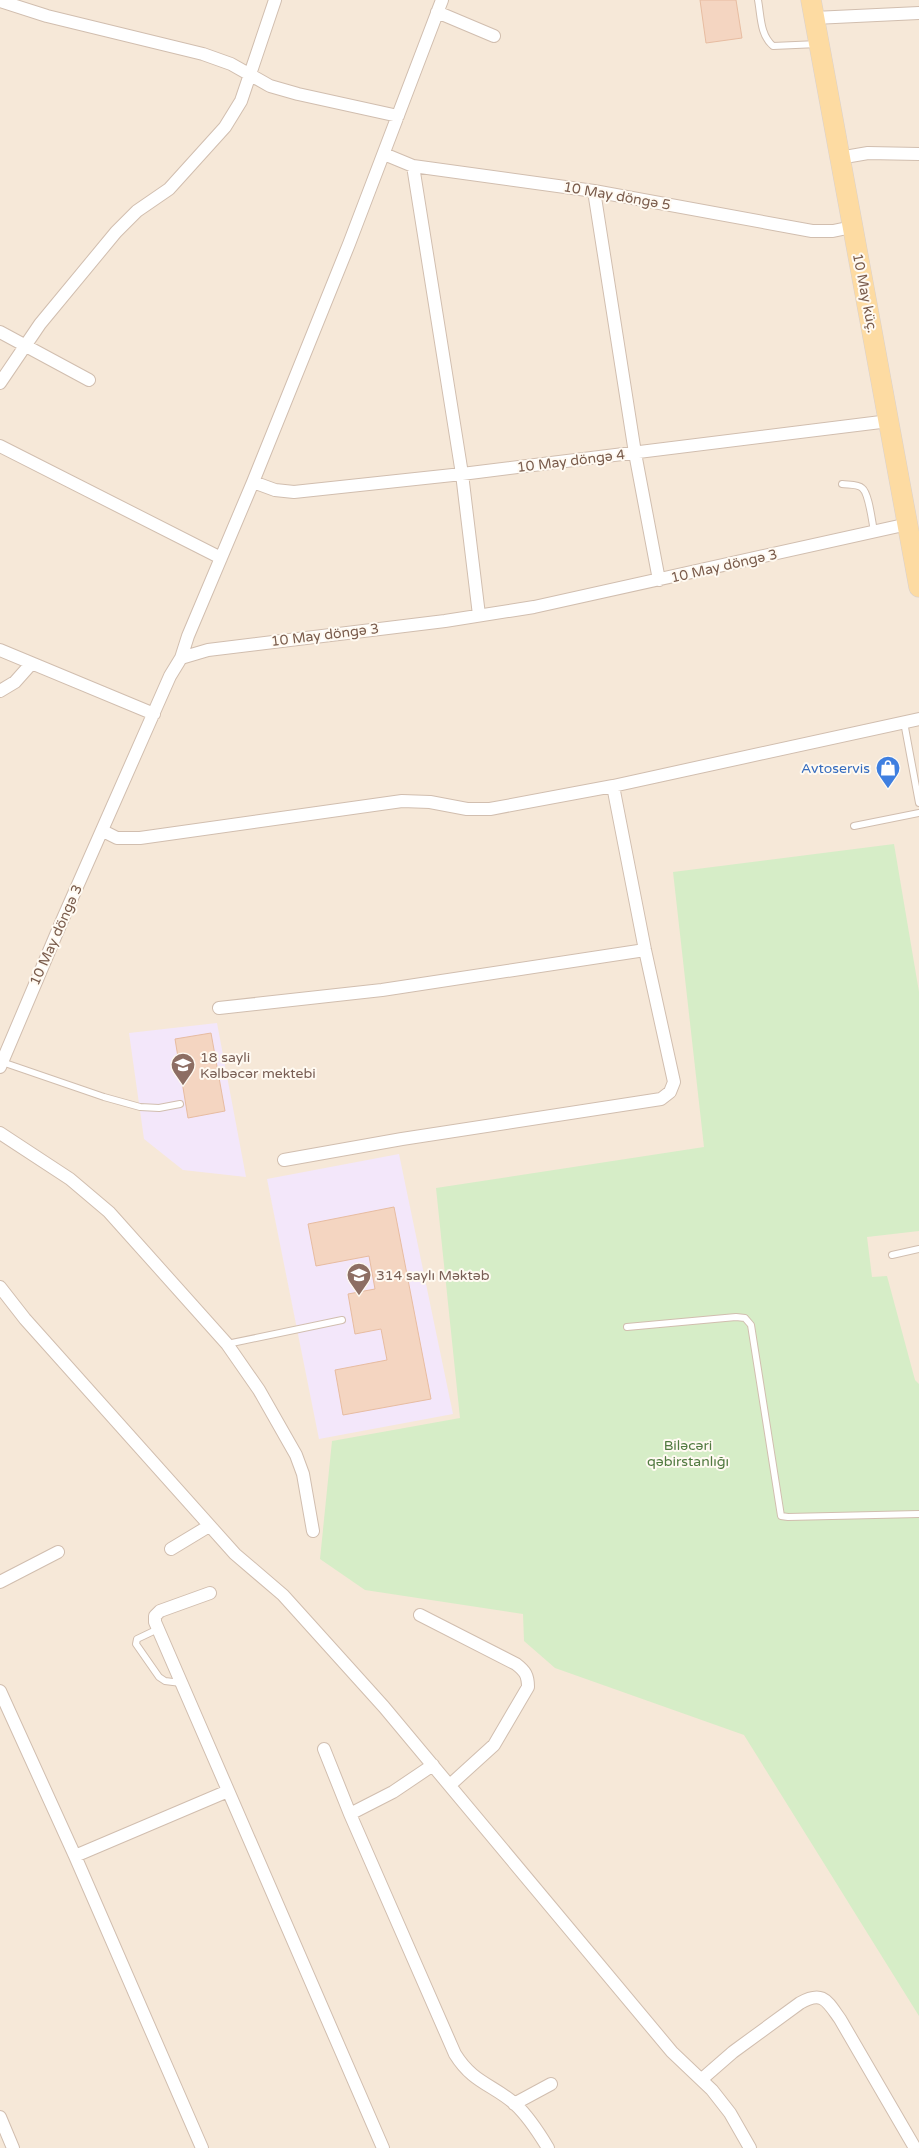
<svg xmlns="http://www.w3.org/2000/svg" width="919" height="2148" font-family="'Varela Round',sans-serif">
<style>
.residential{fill:#f6e8d8}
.education{fill:#f3e7fa}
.green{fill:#d6edc7}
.building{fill:#f4d5c1;stroke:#e7bca1}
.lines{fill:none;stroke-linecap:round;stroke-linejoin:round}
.lane-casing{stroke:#d1beaf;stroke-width:8}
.street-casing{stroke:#d1beaf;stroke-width:14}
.primary-casing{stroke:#dad1cd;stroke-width:21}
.lane{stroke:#fff;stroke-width:6}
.street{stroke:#fff;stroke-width:12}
.primary{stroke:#fddba2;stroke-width:20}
.labels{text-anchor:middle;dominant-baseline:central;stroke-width:4;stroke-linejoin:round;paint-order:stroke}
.street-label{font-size:14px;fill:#7a5c4c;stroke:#fffaf2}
.shop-label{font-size:14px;fill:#366cbe;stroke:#fffaf2;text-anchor:end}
.education-label{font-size:14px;fill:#785e54;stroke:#fffaf2;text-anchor:start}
.park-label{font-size:14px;fill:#517a40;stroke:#fffaf2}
</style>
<rect width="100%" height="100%" fill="#fdf6eb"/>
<path class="residential" d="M0,0H919V2148H0Z"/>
<path class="education" d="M217,1023L246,1177L183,1170L144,1139L129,1033Z
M399,1154L453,1414L319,1439L267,1179Z"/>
<path class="green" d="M894,844L919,992V1231L867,1237L872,1277L887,1276L915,1380L919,1384V2016L744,1735L555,1668L524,1641L523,1614L365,1590L320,1559L332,1441L460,1418L436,1188L704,1147L673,872Z"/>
<path class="building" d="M700,0H736L742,38L706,43Z
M211,1033L225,1111L188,1118L175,1039Z
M394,1207L431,1399L343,1415L335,1370L387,1360L381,1329L355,1334L348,1294L375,1289L369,1256L316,1266L308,1224Z"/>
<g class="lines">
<defs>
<path id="lane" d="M758,0C761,16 760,35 773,46L818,44
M842,484C848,485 858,484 862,488C869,493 872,522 874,531
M904,722L919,803
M854,826L919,813
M2,1062L104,1097L140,1107L159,1108L180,1104
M892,1255L919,1249
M627,1327L736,1317L745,1318L751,1325L781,1516L788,1517L919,1514
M227,1344L342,1320
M158,1629L137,1639L136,1644L159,1677L165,1681L181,1683"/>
<path id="street" d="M0,1L47,16L203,54L231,64L270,86L298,94L398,116
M437,12L494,36
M814,18L919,13
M384,154L413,166L594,191L812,231H833L852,227
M839,158L868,153L919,154
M413,166L462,474L479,615
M594,191L635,453L659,580
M0,332L89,380
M0,383L40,324L116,232L137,211L169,189L225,127L241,101L275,0
M0,446L221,558
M253,482L275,490L294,492L462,474L889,421
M0,650L154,714
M181,658L188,636L253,482L349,244L442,0
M0,691L15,682L31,664
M103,831L117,838H140L402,801L430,802L467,809H490L613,786L919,719
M219,1008L382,990L645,950
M0,1067L61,923L170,676L181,658L208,650L445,621L534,607L908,524
M0,1133L70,1179L109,1212L227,1344L259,1390L296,1455L303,1474L313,1531
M284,1160L402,1139L661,1099L670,1092L674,1082L645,950L613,786
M0,1287L25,1319L235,1554L283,1595L384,1707L672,2052L712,2090L730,2113L750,2148
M171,1549L209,1526
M0,1582L58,1552
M210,1593L160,1611L155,1616V1622L383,2148
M420,1615L516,1664C525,1671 528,1675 528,1687L494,1745L450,1785
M0,1691L75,1856L202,2148
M324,1749L350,1814
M433,1765L393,1792L350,1814L455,2054C473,2083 492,2084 515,2104C528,2116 539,2133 548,2148
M75,1856L228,1791
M702,2079L733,2052L800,2003C823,1990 827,2001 840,2019L915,2148
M514,2104L551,2084
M0,2117L13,2148"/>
<path id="primary" d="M811,0L919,587"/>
</defs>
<use href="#lane" class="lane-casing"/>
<use href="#street" class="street-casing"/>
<use href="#primary" class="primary-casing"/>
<use href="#lane" class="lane"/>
<use href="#street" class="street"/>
<use href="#primary" class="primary"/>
</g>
<defs>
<symbol id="shop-pin" viewBox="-11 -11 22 30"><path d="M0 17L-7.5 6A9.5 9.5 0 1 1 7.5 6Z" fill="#3f7fe0" stroke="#fffaf2"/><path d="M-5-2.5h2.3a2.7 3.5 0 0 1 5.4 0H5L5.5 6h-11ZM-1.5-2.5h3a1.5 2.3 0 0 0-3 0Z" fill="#fff"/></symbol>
<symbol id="school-pin" viewBox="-11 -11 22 30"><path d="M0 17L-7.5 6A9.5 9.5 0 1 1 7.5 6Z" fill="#8d6e63" stroke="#fffaf2"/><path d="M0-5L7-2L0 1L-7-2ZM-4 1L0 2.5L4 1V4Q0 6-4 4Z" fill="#fff"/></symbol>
</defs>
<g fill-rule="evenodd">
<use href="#shop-pin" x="874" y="754" width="28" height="38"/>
<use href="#school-pin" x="169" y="1051" width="28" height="38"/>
<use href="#school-pin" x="345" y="1261" width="28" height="38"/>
</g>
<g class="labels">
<g class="street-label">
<text transform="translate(617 196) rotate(10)">10 May döngə 5</text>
<text transform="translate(865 293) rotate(79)">10 May küç.</text>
<text transform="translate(571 461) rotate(-7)">10 May döngə 4</text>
<text transform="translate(724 566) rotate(-13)">10 May döngə 3</text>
<text transform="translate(325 635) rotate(-7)">10 May döngə 3</text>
<text transform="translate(56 935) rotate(-66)">10 May döngə 3</text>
</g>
<g class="shop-label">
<text x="870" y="768">Avtoservis</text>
</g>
<g class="education-label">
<text x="200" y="1057">18 sayli<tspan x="200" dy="16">Kəlbəcər mektebi</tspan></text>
<text x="376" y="1275">314 saylı Məktəb</text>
</g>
<g class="park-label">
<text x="688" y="1445">Biləcəri<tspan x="688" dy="16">qəbirstanlığı</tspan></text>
</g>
</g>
</svg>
